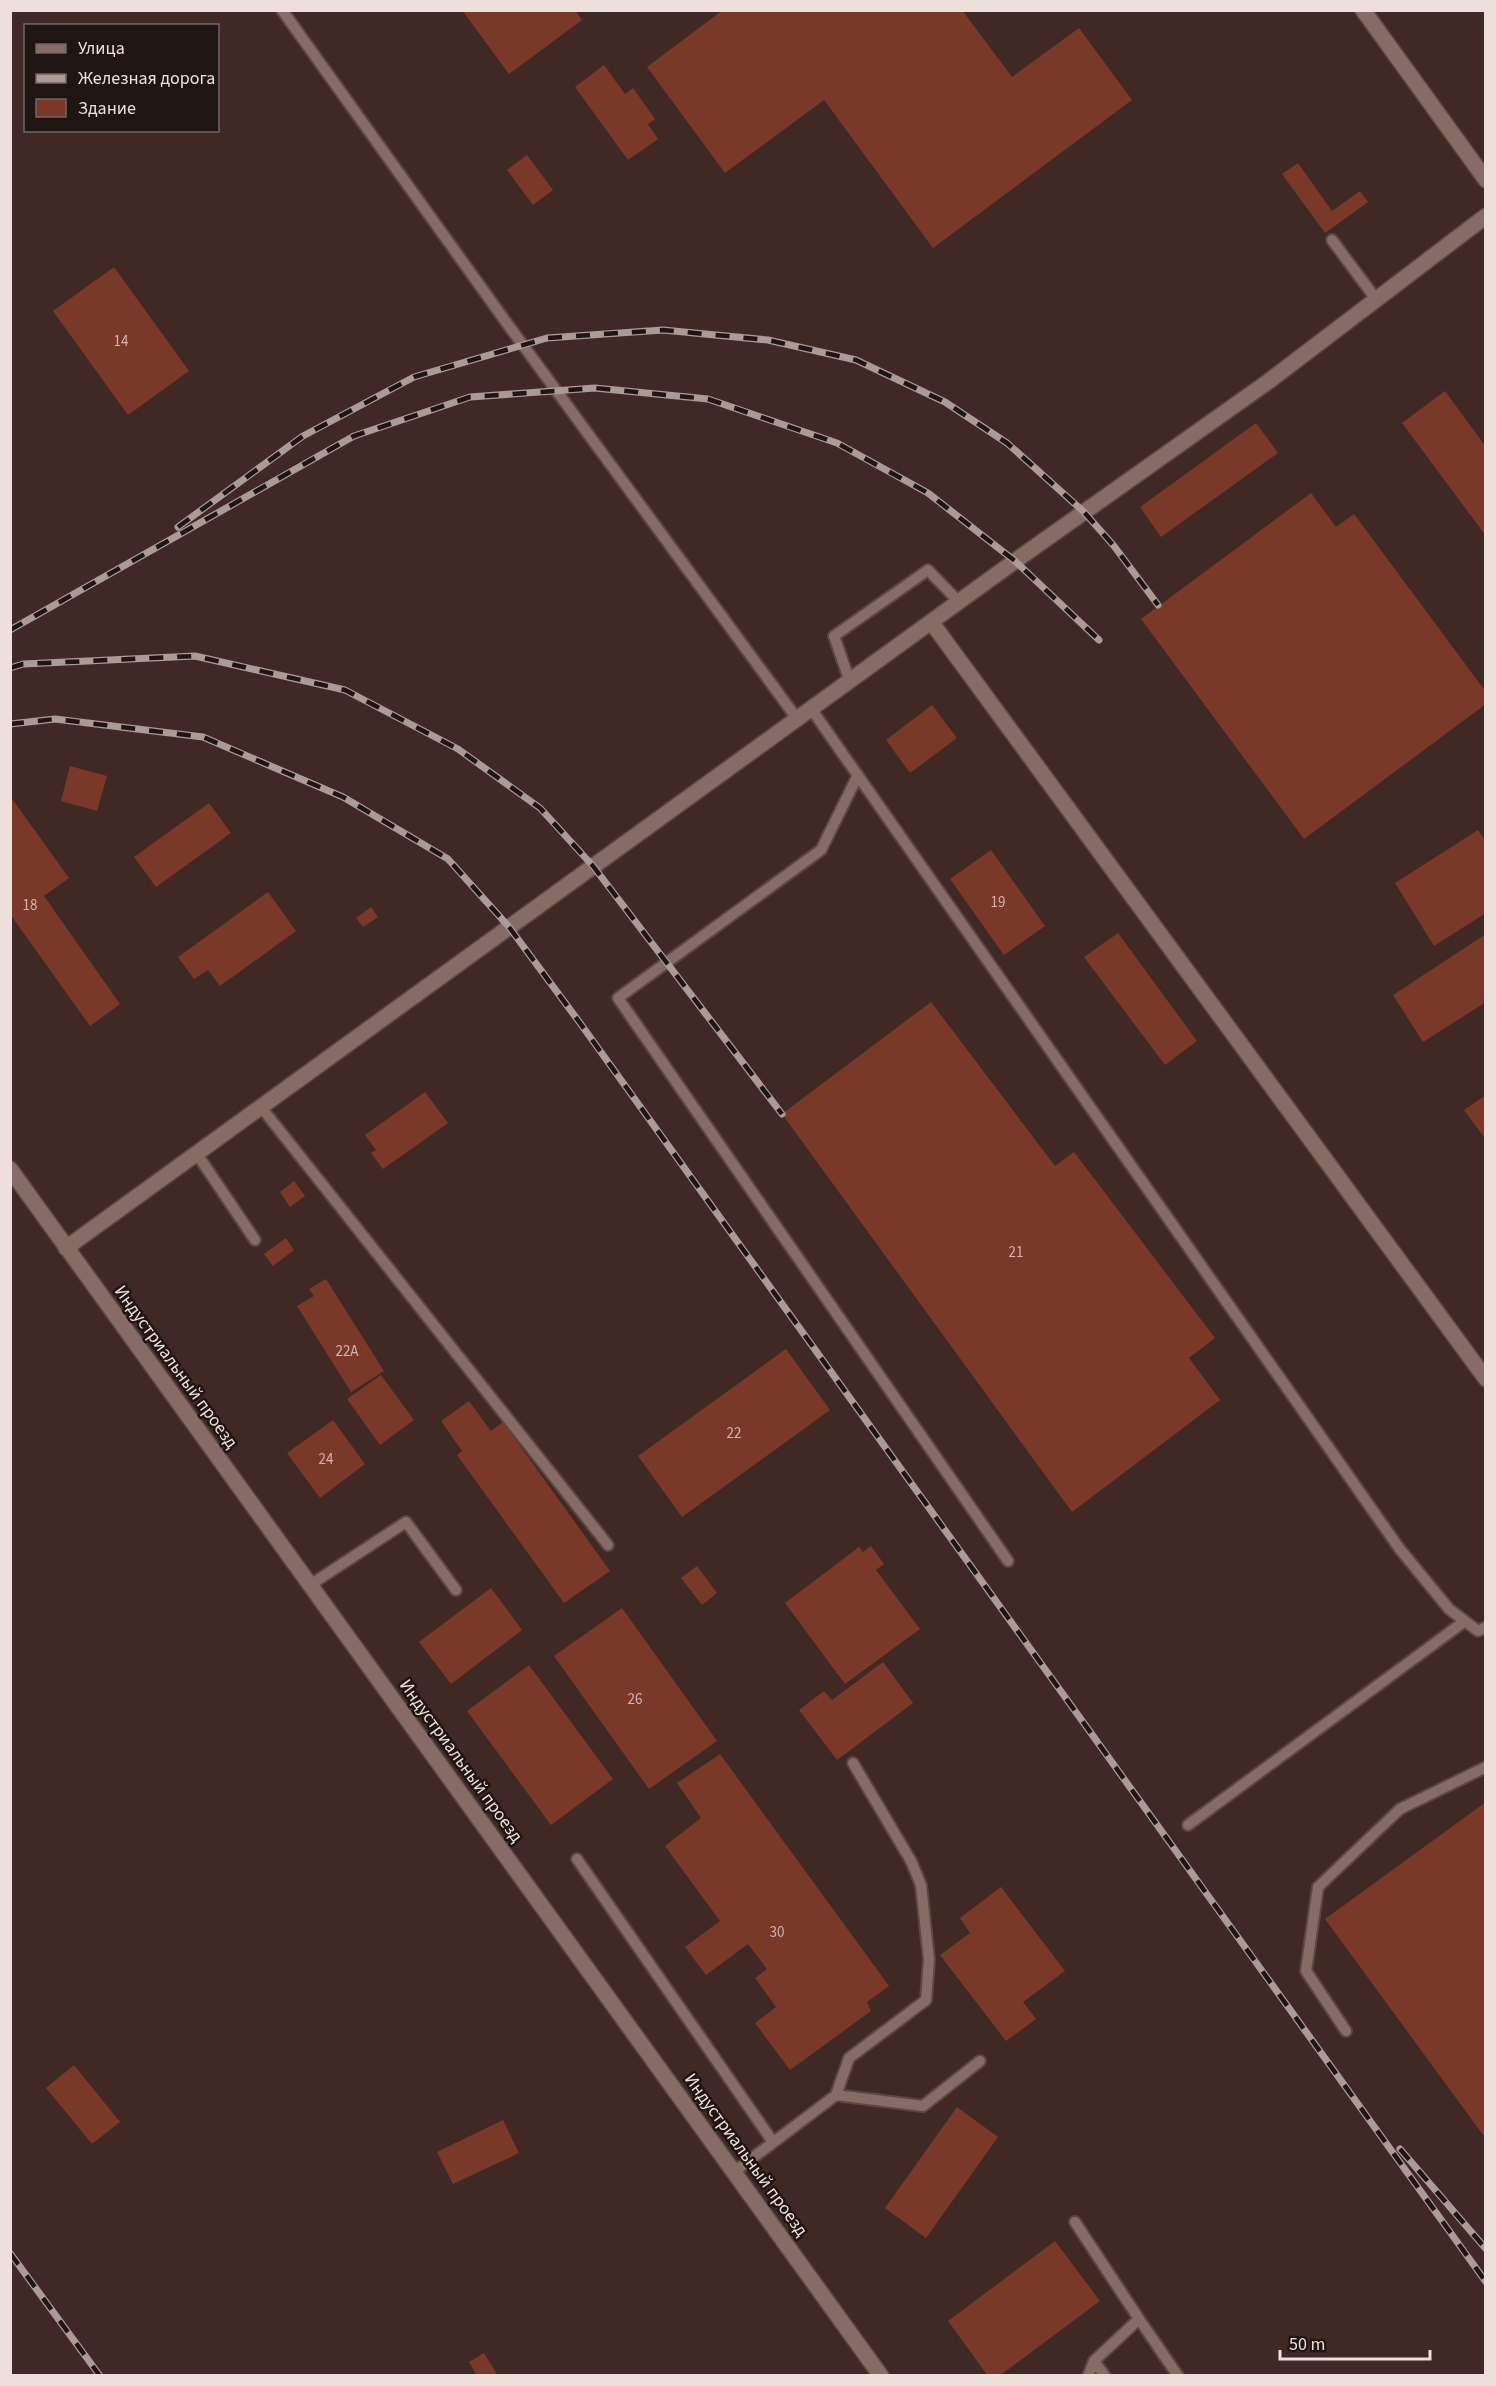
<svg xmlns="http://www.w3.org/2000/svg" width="1496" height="2386" font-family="'Source Sans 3',sans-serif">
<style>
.building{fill:#7a3829}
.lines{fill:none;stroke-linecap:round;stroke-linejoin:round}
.lane-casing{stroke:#5a4743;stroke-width:14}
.street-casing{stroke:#5a4743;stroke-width:18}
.lane{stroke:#876c65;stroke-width:10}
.street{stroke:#876c65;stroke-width:15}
.rail-casing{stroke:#ac9a95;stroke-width:7}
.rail{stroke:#1f1513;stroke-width:4.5;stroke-dasharray:14;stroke-linecap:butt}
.labels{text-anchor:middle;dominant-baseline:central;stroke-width:5;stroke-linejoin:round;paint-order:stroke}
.number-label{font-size:15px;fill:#d1b5ae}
.street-label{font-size:18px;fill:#eedfdb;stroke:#1f1513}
</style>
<rect width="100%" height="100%" fill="#402924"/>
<path class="building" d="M462,10H575L582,20L509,74Z
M723,10H962L1012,77L1079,28L1132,100L933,248L824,100L725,173L647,67Z
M604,65L625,94L633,88L655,119L648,124L658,139L628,160L575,87Z
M527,155L553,190L533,205L507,170Z
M1298,163L1332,211L1360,191L1368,202L1325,233L1282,174Z
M114,267L189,371L128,415L53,311Z
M1445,391L1486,447V536L1402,423Z
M1256,423L1278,453L1161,537L1140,507Z
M1311,493L1336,527L1354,514L1486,692V704L1304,839L1141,619Z
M932,705L957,738L910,773L886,740Z
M70,766L107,776L97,811L61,801Z
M10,796L69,878L44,896L120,1004L90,1026L10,914Z
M209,803L231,833L156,887L134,857Z
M1478,830L1486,841V913L1434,946L1395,883Z
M991,850L1045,926L1004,955L950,879Z
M268,892L296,931L220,986L208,970L194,979L178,957Z
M371,907L378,917L363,927L356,918Z
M1118,933L1197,1041L1165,1065L1084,957Z
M1486,934V1002L1423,1042L1393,995Z
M931,1002L1055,1166L1074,1152L1215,1338L1189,1358L1220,1400L1072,1512L782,1114Z
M425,1092L448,1123L383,1169L371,1153L376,1150L365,1135Z
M1486,1095V1140L1464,1110Z
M294,1181L305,1196L290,1207L280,1192Z
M286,1238L294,1250L273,1266L264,1254Z
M326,1279L384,1371L351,1392L297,1306L314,1296L309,1289Z
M786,1349L830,1410L682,1517L638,1456Z
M381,1375L414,1420L380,1445L347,1399Z
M469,1401L491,1431L503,1422L610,1571L564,1603L457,1455L462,1451L441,1421Z
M333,1420L365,1464L320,1498L287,1453Z
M871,1546L884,1564L876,1570L920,1629L845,1684L785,1603L859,1547L863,1552Z
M697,1566L717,1593L702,1605L681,1578Z
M491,1588L522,1630L451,1684L419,1642Z
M622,1608L717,1741L649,1789L554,1656Z
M883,1662L913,1703L837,1760L799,1710L824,1691L832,1700Z
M529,1665L613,1779L551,1825L467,1711Z
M720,1754L889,1986L867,2002L871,2011L790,2070L755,2023L776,2007L755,1978L767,1969L748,1944L706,1975L685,1947L720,1921L665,1846L701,1818L677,1783Z
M1486,1802V2139L1325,1919Z
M1001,1887L1065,1971L1023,2002L1036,2019L1006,2041L940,1955L970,1933L960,1918Z
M74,2065L120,2122L92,2144L46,2088Z
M957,2107L998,2137L926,2238L885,2208Z
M503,2120L519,2153L453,2184L437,2152Z
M1055,2241L1100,2301L999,2376H988L948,2321Z
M484,2353L498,2376H477L469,2362Z"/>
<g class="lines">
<defs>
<path id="lane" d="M282,10L506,322L798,720
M1332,240L1376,299
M850,682L834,636L928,570L960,603
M812,710L1399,1548L1449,1609L1478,1631L1486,1627
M858,775L821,850L618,998L1008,1561
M261,1107L608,1545
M197,1154L255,1240
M310,1585L406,1522L456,1590
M1188,1825L1465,1621
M577,1859L773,2142
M1346,2031L1306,1971L1318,1887L1400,1809L1486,1767
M836,2095L849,2058L926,2000L929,1960L921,1885L911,1861L853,1763
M734,2172L836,2095L923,2106L980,2061
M1075,2222L1139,2319
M1094,2361L1139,2319L1178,2376
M1088,2376L1094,2361L1105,2376"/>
<path id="street" d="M1363,10L1486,180
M932,623L1486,1379
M10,1169L881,2376
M66,1248L1015,561L1269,381L1486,216"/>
</defs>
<use href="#lane" class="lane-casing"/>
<use href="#street" class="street-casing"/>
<use href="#lane" class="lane"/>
<use href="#street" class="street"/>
<defs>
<path id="rail" d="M178,527L303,436L414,377L547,338L663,330L768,340L856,360L945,402L1007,443L1084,512L1114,546L1158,605
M10,630L354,436L470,397L595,388L708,399L837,443L928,493L1015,561L1099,640
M10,668L23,664L195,656L345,690L458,749L540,808L593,866L782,1114
M10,724L55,719L203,737L343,797L448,859L509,927L580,1023L1486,2282
M1400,2149L1486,2249
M10,2253L100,2376"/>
</defs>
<use href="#rail" class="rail-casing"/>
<use href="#rail" class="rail"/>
</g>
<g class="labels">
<g class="number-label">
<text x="121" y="341">14</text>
<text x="998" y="902">19</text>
<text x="30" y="905">18</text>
<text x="1016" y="1252">21</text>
<text x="347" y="1351">22А</text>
<text x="734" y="1433">22</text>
<text x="326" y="1459">24</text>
<text x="635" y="1699">26</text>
<text x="777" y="1932">30</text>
</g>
<g class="street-label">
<text transform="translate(176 1367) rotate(54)">Индустриальный проезд</text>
<text transform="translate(461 1761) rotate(54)">Индустриальный проезд</text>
<text transform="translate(746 2155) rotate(54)">Индустриальный проезд</text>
</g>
</g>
<rect width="1496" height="2386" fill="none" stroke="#eedfdb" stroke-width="24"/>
<rect x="24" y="24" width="195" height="108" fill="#1f1513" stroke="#726663" stroke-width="1.5"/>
<rect x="36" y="44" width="30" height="9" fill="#876c65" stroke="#726663" stroke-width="1.5"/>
<text x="78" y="54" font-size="18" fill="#eedfdb">Улица</text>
<rect x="36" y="74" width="30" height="9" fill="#ac9a95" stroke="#726663" stroke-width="1.5"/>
<text x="78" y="84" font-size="18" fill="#eedfdb">Железная дорога</text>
<rect x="36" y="99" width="30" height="18" fill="#7a3829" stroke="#726663" stroke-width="1.5"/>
<text x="78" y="114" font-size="18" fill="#eedfdb">Здание</text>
<path d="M1280 2350v9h150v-9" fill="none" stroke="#eedfdb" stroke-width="3"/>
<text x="1289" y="2350" font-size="18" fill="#eedfdb" stroke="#1f1513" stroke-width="4.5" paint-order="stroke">50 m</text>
</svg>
